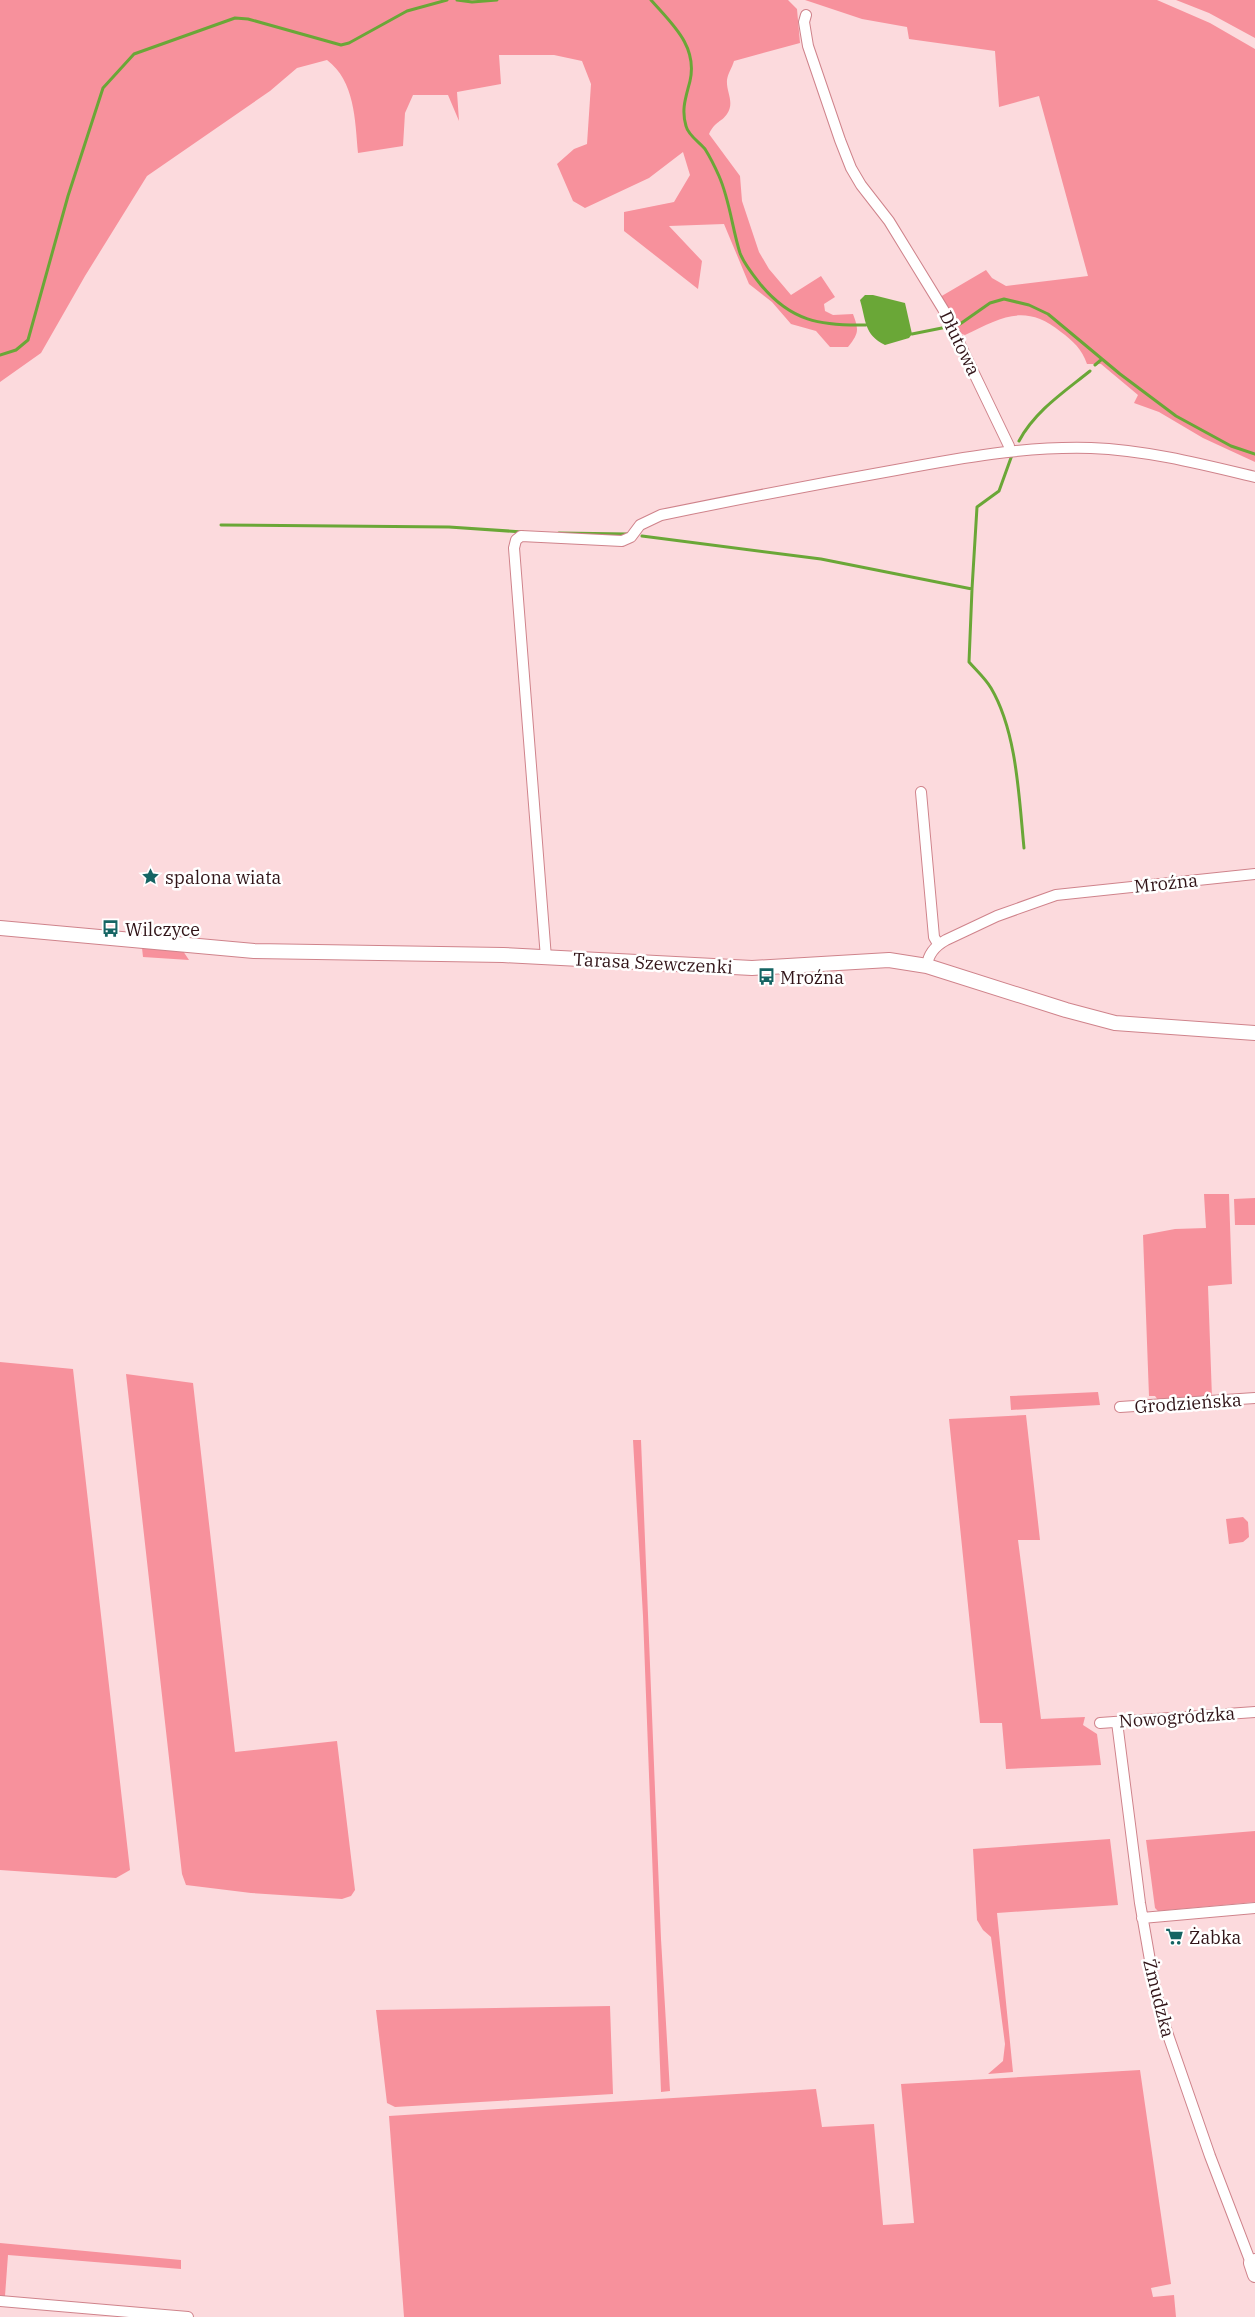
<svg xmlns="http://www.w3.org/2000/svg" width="1255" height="2317" font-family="'IBM Plex Serif',serif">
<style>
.green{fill:#f7919c}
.water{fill:#6aa737}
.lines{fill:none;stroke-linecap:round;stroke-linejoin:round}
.stream{stroke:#6aa737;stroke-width:3}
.street-casing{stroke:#cf838b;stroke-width:12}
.secondary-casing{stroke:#cf838b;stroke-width:16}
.street{stroke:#fff;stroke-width:10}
.secondary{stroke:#fff;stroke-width:14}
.labels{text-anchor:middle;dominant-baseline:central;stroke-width:5;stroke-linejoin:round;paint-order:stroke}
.street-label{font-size:18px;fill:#311418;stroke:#fff}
.poi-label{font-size:18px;fill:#311418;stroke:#fff;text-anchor:start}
</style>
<rect width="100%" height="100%" fill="#fcdadd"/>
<path class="green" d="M0,0H788L797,9L800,43L734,61C732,68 728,73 727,80C726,92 735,102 727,114C721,123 716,120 709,134L740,176L742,201L759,252L769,269L791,295L821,276L835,297L824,304L825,311L833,315L853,314C859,330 859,333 848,347H830L816,331L791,324L772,302L749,284L724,224L669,226L702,261L698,289L624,231V212L674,202L690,175L683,152L649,178L585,208L573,201L557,164L574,149L587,144L591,84L582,61L554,55H499L501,84L457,92L459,121L448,95H413L405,113L403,146L358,153C355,120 355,81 327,60L297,68L270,91L147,176L85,276L41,353L0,382Z
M805,0H1157L1210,23L1255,49V462L1203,438L1159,412L1134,403L1138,395L1101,364H1087C1082,349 1073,341 1061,332C1025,303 1002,317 965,335L959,333L940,297L986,270L992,278L1006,286L1088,276L1039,96L999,107L995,51L909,39L907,27L862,19Z
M1176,0H1255V38L1209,13Z
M142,948L183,951L189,960L143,957Z
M1204,1194H1229L1232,1284L1208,1286L1212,1398L1158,1400L1155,1396H1149L1143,1235L1175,1229L1206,1228Z
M1255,1198V1225H1235L1234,1199Z
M0,1362L73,1369L130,1870L116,1878L0,1870Z
M126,1374L193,1383L235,1752L337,1741L355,1890L351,1896L342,1899L251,1893L186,1885L182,1874Z
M1098,1392L1100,1405L1011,1410L1010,1396Z
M1026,1415L1040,1540H1018L1041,1719L1085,1717L1083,1725L1097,1734L1101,1765L1006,1769L1002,1723H980L949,1419Z
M633,1440H641L661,1939L670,2091L661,2092L643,1616Z
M1243,1517L1248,1522L1249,1537L1243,1542L1229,1544L1226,1519Z
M1255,1831V1902L1158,1911L1155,1908L1146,1840Z
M1110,1839L1118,1905L997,1913L1013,2072L988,2074L1003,2061L1005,2044L991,1937L983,1930L977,1920L973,1849Z
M610,2006L613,2094L395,2107L387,2103L376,2010Z
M1140,2070L1171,2284L1151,2288L1153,2297L1174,2295L1176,2317H404L389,2116L816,2089L822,2127L874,2124L883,2225L914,2223L901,2084Z
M0,2243L181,2260V2269L8,2255L5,2296H0Z"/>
<path class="water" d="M865,295H873L905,303L912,334L909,338L885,345C864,335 866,320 860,300Z"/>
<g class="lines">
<path class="stream" d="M457,0L472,2L497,0
M651,0C672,24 698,46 690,81C686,97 681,109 686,126C688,135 699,142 705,149C710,157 715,167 719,176C730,201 732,228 740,253C744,264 753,275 761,285C791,321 820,326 866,325
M960,324L990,303L1004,299L1029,305L1048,314L1120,374L1176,416L1231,446L1255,454
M912,334L947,327
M0,355L16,350L28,340L68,196L103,88L134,54L235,18L248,19L341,45L349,43L407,11L447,0
M1095,365L1102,359
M1019,441C1035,411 1064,392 1090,371
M221,525L449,527L523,532
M559,533L628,534
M642,536L821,559L972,589L969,662C976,670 985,678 991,688C1017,732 1019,798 1024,848
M972,589L977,507L999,491L1012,455"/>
<defs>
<path id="street" d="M806,15L804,22L808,46L840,140L851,168L861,185L889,221L943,309L1009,446V451
M921,792L934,937L938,944
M546,958L514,548L516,540L521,536L622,541L631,537L640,525L661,515C739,499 817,484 896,470C960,458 1025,446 1091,448C1146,450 1201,464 1255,477
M927,966C928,954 935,946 946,940L997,916L1056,895L1255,874
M1120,1407L1255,1398
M1117,1722L1140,1903L1155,1989L1167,2032L1210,2156L1251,2263
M1100,1723L1255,1712
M1142,1918L1255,1908
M0,2301L188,2317"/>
<path id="secondary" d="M0,928L254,951L503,955L752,968L889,960L927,966L1066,1010L1115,1023L1255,1033
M1255,2261L1251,2263L1255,2275"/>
</defs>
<use href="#street" class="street-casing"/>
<use href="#secondary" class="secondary-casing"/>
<use href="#street" class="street"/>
<use href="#secondary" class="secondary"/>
</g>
<defs>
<symbol id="sight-bare" viewBox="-9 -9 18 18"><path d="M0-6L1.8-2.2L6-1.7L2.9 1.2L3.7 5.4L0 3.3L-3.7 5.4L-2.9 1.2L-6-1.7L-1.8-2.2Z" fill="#156463" stroke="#fff" stroke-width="2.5" paint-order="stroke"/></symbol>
<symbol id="bus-bare" viewBox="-9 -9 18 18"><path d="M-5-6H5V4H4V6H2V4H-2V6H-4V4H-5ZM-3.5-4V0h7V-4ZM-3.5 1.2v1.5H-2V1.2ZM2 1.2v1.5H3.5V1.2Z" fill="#156463" stroke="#fff" stroke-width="2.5" paint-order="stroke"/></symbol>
<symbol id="supermarket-bare" viewBox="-9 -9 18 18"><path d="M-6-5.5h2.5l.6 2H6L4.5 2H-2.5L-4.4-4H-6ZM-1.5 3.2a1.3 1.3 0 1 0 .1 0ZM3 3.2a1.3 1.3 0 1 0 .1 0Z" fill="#156463" stroke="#fff" stroke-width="2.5" paint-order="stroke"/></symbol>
</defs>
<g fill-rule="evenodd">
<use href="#sight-bare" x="138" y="864" width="25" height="25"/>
<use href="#bus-bare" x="98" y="916" width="25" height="25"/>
<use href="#bus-bare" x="754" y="964" width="25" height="25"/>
<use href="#supermarket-bare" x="1162" y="1924" width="25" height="25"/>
</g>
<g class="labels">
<g class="street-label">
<text transform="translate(960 343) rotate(64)">Dłutowa</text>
<text transform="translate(1166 883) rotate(-6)">Mroźna</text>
<text transform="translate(653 963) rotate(3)">Tarasa Szewczenki</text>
<text transform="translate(1188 1403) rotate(-4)">Grodzieńska</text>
<text transform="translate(1177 1717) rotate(-4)">Nowogródzka</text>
<text transform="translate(1159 1998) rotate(76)">Żmudzka</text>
</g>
<g class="poi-label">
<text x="165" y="877">spalona wiata</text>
<text x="125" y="929">Wilczyce</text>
<text x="780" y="977">Mroźna</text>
<text x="1189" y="1937">Żabka</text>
</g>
</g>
</svg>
